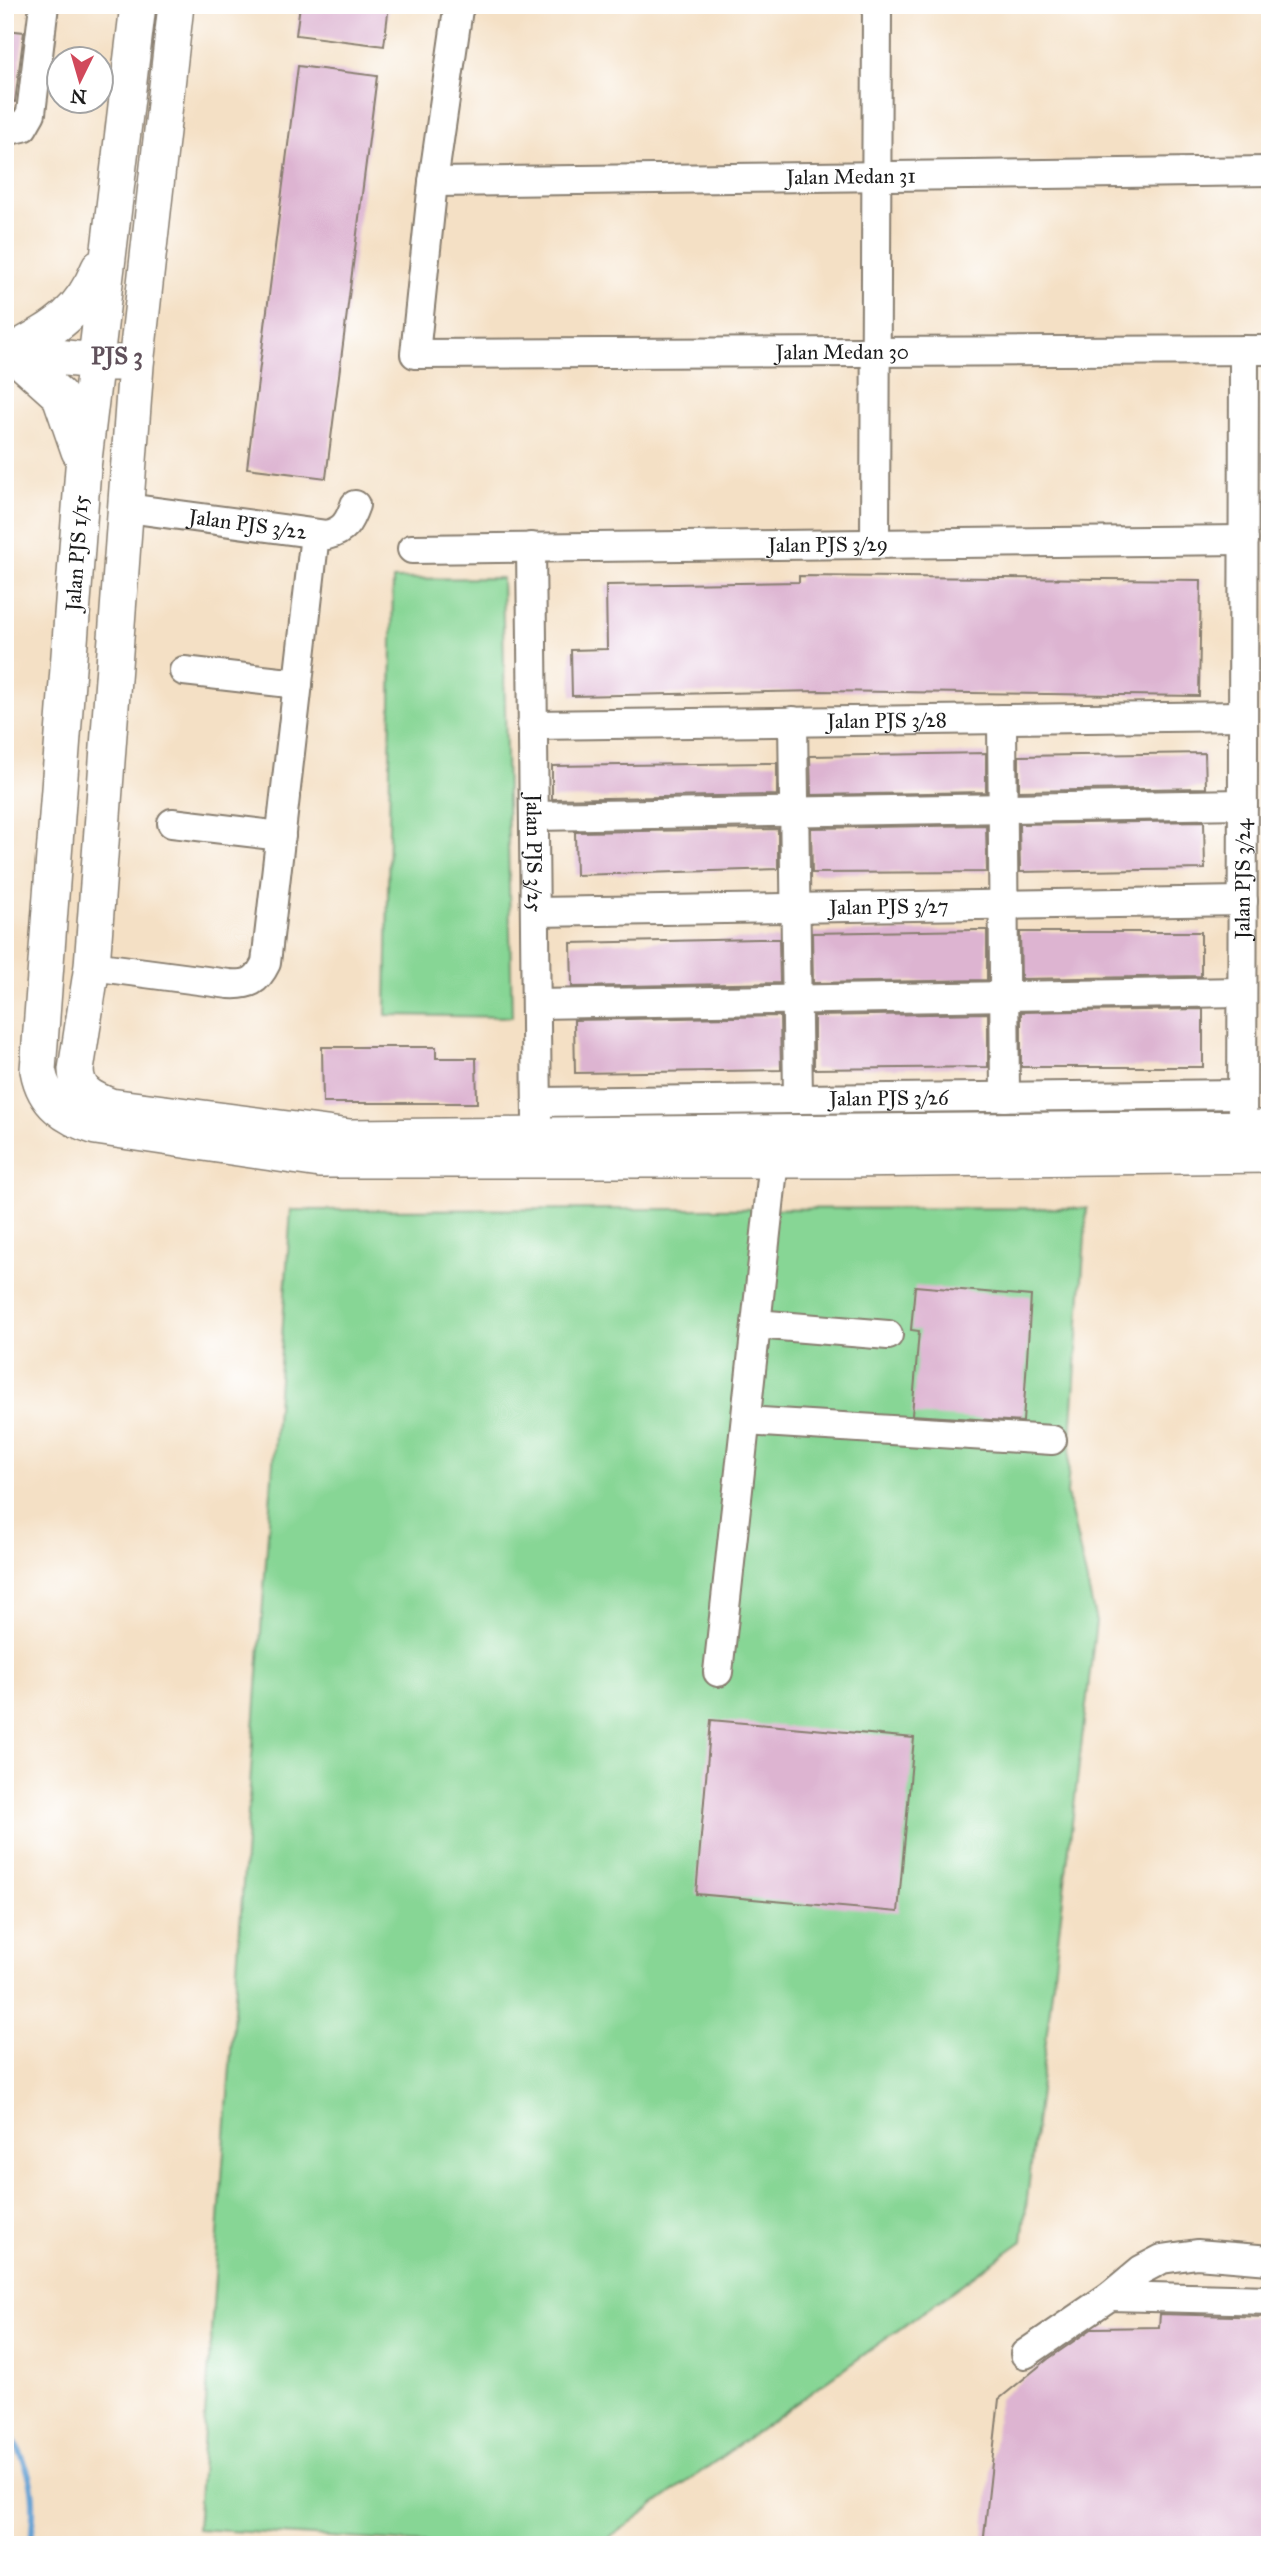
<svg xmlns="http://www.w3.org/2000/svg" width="1275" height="2550" font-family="'IM FELL Great Primer',serif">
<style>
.green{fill:#87d695;stroke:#527958;stroke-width:2}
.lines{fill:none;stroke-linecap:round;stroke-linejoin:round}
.stream{stroke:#62a0d3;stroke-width:6}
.building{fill:#ddb4d1}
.minor-casing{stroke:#887e70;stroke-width:32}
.major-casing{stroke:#887e70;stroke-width:38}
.minor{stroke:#fff;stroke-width:28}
.major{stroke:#fff;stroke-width:35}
.labels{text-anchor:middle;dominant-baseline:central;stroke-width:6;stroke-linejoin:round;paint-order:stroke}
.street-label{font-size:21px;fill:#1c1c1c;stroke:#fff}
.quarter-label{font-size:24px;font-weight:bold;fill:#60515b;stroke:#fff}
</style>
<rect width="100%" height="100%" fill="#fff"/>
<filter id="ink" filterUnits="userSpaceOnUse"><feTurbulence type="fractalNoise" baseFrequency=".0143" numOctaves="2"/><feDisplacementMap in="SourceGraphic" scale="14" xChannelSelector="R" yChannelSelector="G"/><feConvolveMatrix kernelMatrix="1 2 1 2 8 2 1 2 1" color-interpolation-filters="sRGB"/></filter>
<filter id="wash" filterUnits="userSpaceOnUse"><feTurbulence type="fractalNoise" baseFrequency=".00686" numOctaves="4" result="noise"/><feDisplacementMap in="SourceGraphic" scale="28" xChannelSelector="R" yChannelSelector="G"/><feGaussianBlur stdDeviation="1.57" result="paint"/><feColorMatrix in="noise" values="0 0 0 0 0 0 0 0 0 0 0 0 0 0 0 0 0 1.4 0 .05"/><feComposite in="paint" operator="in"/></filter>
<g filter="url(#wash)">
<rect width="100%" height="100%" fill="#f4e0c5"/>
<path class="green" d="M502,578L512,1017L386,1015L393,579Z
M1087,1208L1067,1494L1096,1622L1022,2241L599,2545H459L197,2529L291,1210Z"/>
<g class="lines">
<path class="stream" d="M5,2425C34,2475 36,2488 31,2545"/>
</g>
<g id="blocks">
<path class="building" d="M300,5H389L384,46L296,35Z
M5,30L24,32L15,102L5,101Z
M298,66L377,76L326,478L247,468Z
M799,576L1201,580L1199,696L820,691L572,696L571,650L607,649L606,585L799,582Z
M986,753V792L811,795L810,756Z
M1205,753L1206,788L1019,791V756Z
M766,763H777V795L552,799V766Z
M1204,821L1205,869L1020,872L1019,824Z
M986,825L987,872L812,873L811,828Z
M778,829V869L576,875L575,832Z
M975,930H987V980L813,983L812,933Z
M1020,932H1201V976L1021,979Z
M759,939H779L780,983L572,987L571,943Z
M1203,1009V1067H1021V1012Z
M988,1013V1067L814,1069V1016Z
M780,1016L781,1070L575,1073L574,1020Z
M322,1047H436V1058H476L477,1103H323Z
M915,1286L1031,1296L1023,1422L912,1415L919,1331L911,1330Z
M711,1720L914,1738L898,1912L696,1894Z
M1160,2314L1270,2317V2545H983L999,2399L1048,2359L1093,2328L1159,2327Z"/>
</g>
</g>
<g filter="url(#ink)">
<use href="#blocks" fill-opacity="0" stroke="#887e70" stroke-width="2"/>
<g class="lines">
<defs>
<g id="minor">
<path id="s1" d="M461,5L458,9L433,182L415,354L1270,350"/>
<path d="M5,131L23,127L31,113L44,5"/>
<path id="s2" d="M433,182L1270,171"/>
<path id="s3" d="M127,508L327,535C344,531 349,522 355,505"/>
<path d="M875,544L877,5"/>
<path id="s4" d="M531,547L537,1119"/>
<path id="s5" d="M412,549L1244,540"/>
<path d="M184,671L298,684"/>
<path d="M1002,719L1005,1097"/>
<path d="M793,721L798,1099"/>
<path id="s6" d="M532,725L1243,716"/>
<path d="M534,816L1243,804"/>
<path d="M172,823L281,836"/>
<path id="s7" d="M535,912L1243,901"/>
<path d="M92,966L229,984C249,985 257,982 266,963L315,534"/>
<path d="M536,1004L1242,992"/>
<path id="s8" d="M537,1102L1242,1094"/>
<path id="s9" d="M1242,1149L1244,350"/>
<path d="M756,1324L888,1335"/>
<path d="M746,1421L1052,1440"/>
<path d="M718,1672L774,1160"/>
<path d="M1110,2296L1270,2300"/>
<path d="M1025,2354L1110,2296L1141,2270L1162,2259L1197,2254L1270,2260"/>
</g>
<path id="major" d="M138,5L83,468L38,1070C44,1103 66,1118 96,1127L320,1160H845L1270,1155
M176,5L136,365L92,966L76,1070C77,1092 90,1098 110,1106L350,1137L1270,1128
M7,352L115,363
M11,352C54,328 79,316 99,268
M11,352L60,396L79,451"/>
</defs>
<use href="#minor" class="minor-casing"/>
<use href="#major" class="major-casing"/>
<use href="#minor" class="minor"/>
<use href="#major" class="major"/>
</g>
</g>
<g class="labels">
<g class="street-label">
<text stroke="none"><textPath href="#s2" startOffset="418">Jalan Medan 31</textPath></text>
<text stroke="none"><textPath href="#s1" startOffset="780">Jalan Medan 30</textPath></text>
<text stroke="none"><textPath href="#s3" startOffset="122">Jalan PJS 3/22</textPath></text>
<text stroke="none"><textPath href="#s5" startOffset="416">Jalan PJS 3/29</textPath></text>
<text transform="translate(77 553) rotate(-86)">Jalan PJS 1/15</text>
<text stroke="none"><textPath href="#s6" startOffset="355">Jalan PJS 3/28</textPath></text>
<text stroke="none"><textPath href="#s4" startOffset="306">Jalan PJS 3/25</textPath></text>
<text stroke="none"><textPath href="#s9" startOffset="270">Jalan PJS 3/24</textPath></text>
<text stroke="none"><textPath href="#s7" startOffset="354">Jalan PJS 3/27</textPath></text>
<text stroke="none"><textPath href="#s8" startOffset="352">Jalan PJS 3/26</textPath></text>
</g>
<g class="quarter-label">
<text x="117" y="356">PJS 3</text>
</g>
</g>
<rect width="1275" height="2550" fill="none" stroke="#fff" stroke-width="28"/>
<g transform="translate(80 80) rotate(185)"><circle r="33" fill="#ffffff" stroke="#a4a4a4" stroke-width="2"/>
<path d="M0-5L12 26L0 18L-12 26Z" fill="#d1495b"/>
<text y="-10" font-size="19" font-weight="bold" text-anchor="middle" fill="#1c1c1c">N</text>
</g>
</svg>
